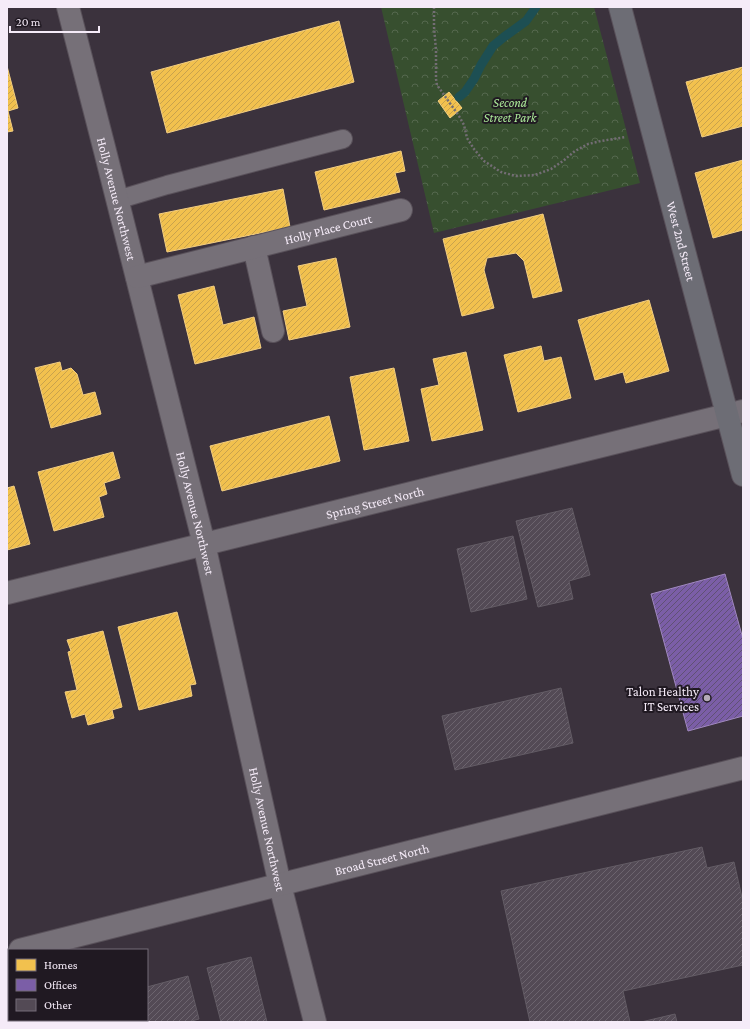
<svg xmlns="http://www.w3.org/2000/svg" width="750" height="1029" font-family="'Crimson Pro',serif">
<style>
.park{fill:url(#park-crowns)}
.homes{fill:url(#homes-hatch);stroke:#f3ce81}
.offices{fill:url(#offices-hatch);stroke:#a088bf}
.lines{fill:none;stroke-linecap:round;stroke-linejoin:round}
.stream{stroke:#1d4f53;stroke-width:9}
.building{fill:url(#building-hatch);stroke:#635c65}
.lane-casing{stroke:#59515a;stroke-width:20}
.street-casing{stroke:#59515a;stroke-width:24}
.secondary-casing{stroke:#59515a;stroke-width:24}
.primary-casing{stroke:#59515a;stroke-width:24}
.path{stroke:#736d74;stroke-width:2.5;stroke-dasharray:2 2;stroke-linecap:butt}
.lane{stroke:#767078;stroke-width:18}
.street{stroke:#767078;stroke-width:22}
.secondary{stroke:#767078;stroke-width:22}
.primary{stroke:#6d6d75;stroke-width:22}
.poi-dot{fill:#b4aab7;stroke:#201922;stroke-width:1.5}
.labels{text-anchor:middle;dominant-baseline:central;stroke-width:4;stroke-linejoin:round;paint-order:stroke}
.park-label{font-size:13px;font-style:italic;fill:#abe998;stroke:#201922}
.street-label{font-size:13px;fill:#f5ebf8;stroke:#201922}
.poi-label{font-size:13px;fill:#f5ebf8;stroke:#201922;text-anchor:end}
</style>
<defs>
<pattern id="park-crowns" width="20" height="18" patternUnits="userSpaceOnUse"><rect width="20" height="18" fill="#374f2f"/><path d="M2 6a3 3 0 1 1 6 0M12 15a3 3 0 1 1 6 0" fill="none" stroke="#55684e"/></pattern>
<pattern id="homes-hatch" width="6" height="6" patternUnits="userSpaceOnUse"><rect width="6" height="6" fill="#f2c14e"/><path d="M-1 1l2-2M0 6l6-6M5 7l2-2" fill="none" stroke="#c8a24d"/></pattern>
<pattern id="offices-hatch" width="6" height="6" patternUnits="userSpaceOnUse"><rect width="6" height="6" fill="#7b5ea7"/><path d="M-1 1l2-2M0 6l6-6M5 7l2-2" fill="none" stroke="#605174"/></pattern>
<pattern id="building-hatch" width="6" height="6" patternUnits="userSpaceOnUse"><rect width="6" height="6" fill="#534a55"/><path d="M-1 1l2-2M0 6l6-6M5 7l2-2" fill="none" stroke="#6c646e"/></pattern>
</defs>
<rect width="100%" height="100%" fill="#3b323d"/>
<path class="park" d="M381,7H594L640,183L434,233Z"/>
<path class="homes" d="M339,21L354,82L167,133L151,72Z
M7,66L18,108L8,111L13,131L7,132Z
M743,67V126L702,137L686,82Z
M449,92L462,108L450,118L438,101Z
M401,151L405,171L395,173L400,192L324,210L315,172Z
M743,160V230L713,238L695,173Z
M283,189L290,227L167,252L159,214Z
M543,214L562,291L533,298L524,261L516,253L487,258L484,270L494,308L462,316L443,239Z
M336,258L350,327L289,340L283,311L307,306L298,266Z
M214,286L223,325L254,317L261,348L195,364L178,295Z
M649,300L669,371L626,383L623,372L595,380L578,320Z
M541,346L544,361L561,357L571,398L518,412L504,355Z
M466,352L483,430L432,441L421,389L439,385L433,359Z
M60,362L62,371L71,368L77,374L83,395L95,392L101,414L51,428L35,368Z
M394,368L409,441L364,450L350,377Z
M329,416L340,461L222,491L210,446Z
M113,452L120,478L104,483L107,494L99,497L104,517L54,531L38,472Z
M14,486L30,544L7,550V488Z
M177,612L196,684L190,685L192,696L139,710L118,627Z
M103,631L122,707L112,710L114,718L88,725L85,714L72,718L65,692L77,690L68,652L71,651L67,640Z"/>
<path class="offices" d="M725,574L743,639V716L688,731L651,594Z"/>
<g class="lines">
<path class="stream" d="M459,97L465,92L474,79L481,65L493,46L504,37L526,21L536,7"/>
</g>
<path class="building" d="M572,508L590,575L569,581L573,599L538,607L516,521Z
M513,536L527,599L471,612L457,549Z
M561,688L573,743L455,770L442,716Z
M702,847L707,868L734,862L743,902V965L623,991L630,1022H530L501,891Z
M251,957L267,1022H221L207,968Z
M188,976L199,1019L188,1022H82V1020H147V987Z
M675,1014L677,1022H641Z"/>
<g class="lines">
<defs>
<path id="lane" d="M117,200L167,185L343,139"/>
<g id="street">
<path id="s1" d="M68,7L105,151L204,544L280,885L315,1022"/>
<path d="M254,247L273,331"/>
<path id="s2" d="M137,277L401,210"/>
<path id="s3" d="M7,593L743,411"/>
</g>
<g id="secondary">
<path id="s4" d="M20,950L743,768"/>
</g>
<g id="primary">
<path id="s5" d="M620,7L743,475"/>
</g>
</defs>
<use href="#lane" class="lane-casing"/>
<use href="#street" class="street-casing"/>
<use href="#secondary" class="secondary-casing"/>
<use href="#primary" class="primary-casing"/>
<path class="path" d="M434,7V27L436,50V79L437,85L459,116L464,125L467,138L474,149L484,161L501,172L516,176L535,175L551,169L563,161L575,151L588,144L601,141L626,137"/>
<use href="#lane" class="lane"/>
<use href="#street" class="street"/>
<use href="#secondary" class="secondary"/>
<use href="#primary" class="primary"/>
</g>
<circle class="poi-dot" cx="707" cy="698" r="4"/>
<g class="labels">
<g class="park-label">
<text x="510" y="102">Second<tspan x="510" dy="15">Street Park</tspan></text>
</g>
<g class="street-label">
<text stroke="none"><textPath href="#s1" startOffset="198">Holly Avenue Northwest</textPath></text>
<text stroke="none"><textPath href="#s2" startOffset="197">Holly Place Court</textPath></text>
<text stroke="none"><textPath href="#s5" startOffset="242">West 2nd Street</textPath></text>
<text stroke="none"><textPath href="#s3" startOffset="379">Spring Street North</textPath></text>
<text stroke="none"><textPath href="#s1" startOffset="522">Holly Avenue Northwest</textPath></text>
<text stroke="none"><textPath href="#s1" startOffset="846">Holly Avenue Northwest</textPath></text>
<text stroke="none"><textPath href="#s4" startOffset="373">Broad Street North</textPath></text>
</g>
<g class="poi-label">
<text x="699" y="691">Talon Healthy<tspan x="699" dy="15">IT Services</tspan></text>
</g>
</g>
<rect width="750" height="1029" fill="none" stroke="#f5ebf8" stroke-width="16"/>
<rect x="8" y="949" width="140" height="72" fill="#201922" stroke="#756d78"/>
<rect x="16" y="959" width="20" height="12" fill="#f2c14e" stroke="#756d78"/>
<text x="44" y="969" font-size="12" fill="#f5ebf8">Homes</text>
<rect x="16" y="979" width="20" height="12" fill="#7b5ea7" stroke="#756d78"/>
<text x="44" y="989" font-size="12" fill="#f5ebf8">Offices</text>
<rect x="16" y="999" width="20" height="12" fill="#534a55" stroke="#756d78"/>
<text x="44" y="1009" font-size="12" fill="#f5ebf8">Other</text>
<path d="M10 26v6h89v-6" fill="none" stroke="#f5ebf8" stroke-width="2"/>
<text x="16" y="26" font-size="12" fill="#f5ebf8" stroke="#201922" stroke-width="3" paint-order="stroke">20 m</text>
</svg>
